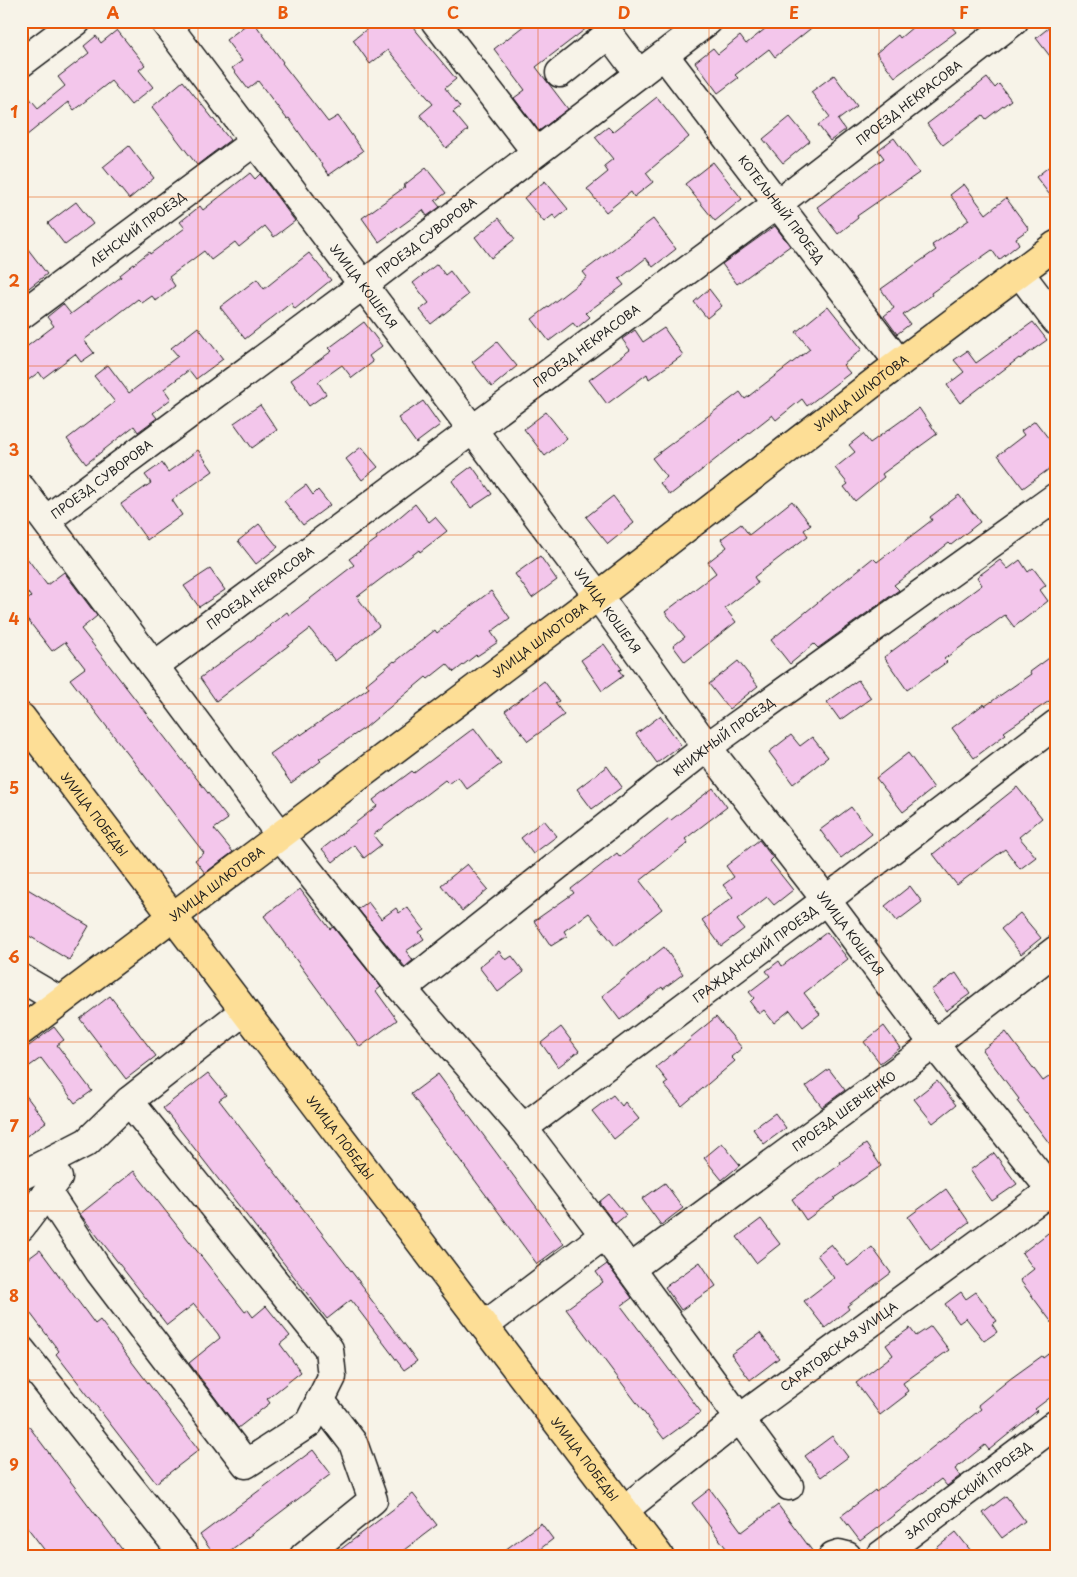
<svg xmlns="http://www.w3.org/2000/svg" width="1077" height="1577" font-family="'Playpen Sans',sans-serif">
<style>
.building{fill:#f3c6eb;stroke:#1c1c1c}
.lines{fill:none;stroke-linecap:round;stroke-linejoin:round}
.minor-casing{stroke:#1c1c1c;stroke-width:31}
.major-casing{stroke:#1c1c1c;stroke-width:31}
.minor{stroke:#f7f3e8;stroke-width:28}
.major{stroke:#fdde96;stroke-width:28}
.grid{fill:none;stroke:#e8590c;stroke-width:1;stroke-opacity:0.55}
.labels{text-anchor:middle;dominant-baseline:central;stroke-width:4;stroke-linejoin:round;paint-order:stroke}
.street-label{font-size:12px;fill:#1c1c1c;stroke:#f7f3e8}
.neatline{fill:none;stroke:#e8590c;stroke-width:2}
.grid-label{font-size:16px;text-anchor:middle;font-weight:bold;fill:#e8590c}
</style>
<rect width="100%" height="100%" fill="#f7f3e8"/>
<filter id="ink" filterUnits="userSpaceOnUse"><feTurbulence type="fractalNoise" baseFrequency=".02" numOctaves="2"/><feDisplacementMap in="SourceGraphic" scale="10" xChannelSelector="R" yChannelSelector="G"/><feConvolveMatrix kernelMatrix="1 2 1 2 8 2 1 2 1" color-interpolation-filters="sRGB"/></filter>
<g filter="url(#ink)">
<path class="building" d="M251,21H253L283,62L282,63L328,122L338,116L363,151L329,175L289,118L287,119L258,81L248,89L232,68L242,61L226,40Z
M377,21H408L456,79L445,88L460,107L453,112L468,130L446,148L420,115L433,104L388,50L370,64L353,40Z
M530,21H596L536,67L568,109L539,131L514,98L525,90L494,49Z
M775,21H820L775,57L769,49L735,75L738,78L718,93L695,62L713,48L718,54L740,36L746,44Z
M920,21H947L956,32L895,77L876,53L898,35L900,38Z
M1056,22V64L1036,38Z
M117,30L145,65L139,70L153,87L131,105L111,81L74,110L68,102L21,140V88L38,108L65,86L58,77L89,53L84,46L96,36L101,43Z
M834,75L857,106L838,120L845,130L830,141L818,125L830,117L811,92Z
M987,78L995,88L999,84L1011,100L986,119L983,115L943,145L927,124Z
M183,81L230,140L197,165L152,107Z
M657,97L689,137L646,173L653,182L634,197L631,192L606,212L587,189L608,172L604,166L613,159L595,137L608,127L613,132Z
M790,117L810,141L783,163L763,139Z
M894,138L919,173L857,216L858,218L838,234L817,207L884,158L878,150Z
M129,146L154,178L129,199L103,167Z
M1056,161V203L1036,177Z
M713,162L742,199L715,221L685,184Z
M426,168L446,193L435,201L440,207L427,216L423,210L379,242L362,218L405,187L403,186Z
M250,173L255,179L260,174L295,221L274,237L265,226L239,247L235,242L211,260L204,251L169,277L175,286L156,301L152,296L142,303L138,299L84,340L94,353L81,362L75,354L43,378L39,372L27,381L21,372V351L54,326L47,317L63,304L71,314L121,277L120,275L149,252L150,254L185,228L180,222L200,206L203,210Z
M545,181L568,209L556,219L553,215L544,222L524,198Z
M964,184L986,214L1006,198L1029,229L1016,238L1019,244L999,260L992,250L931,293L932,295L903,315L910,324L897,334L884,316L894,308L881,289L936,250L932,245L969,220L950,195Z
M76,202L93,224L65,245L48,223Z
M499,218L515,239L491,258L475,237Z
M653,219L676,249L653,267L646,258L619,279L624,285L586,313L590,317L577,328L573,323L549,341L532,319L587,277L583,272Z
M775,226L790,246L737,284L722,264Z
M21,240L47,274L21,294Z
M309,253L331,280L295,309L291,303L245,339L220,307L257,279L264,289Z
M437,264L445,275L450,271L468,295L431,324L420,310L429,303L413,283Z
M709,289L722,306L707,318L694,302Z
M828,306L862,349L843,365L850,373L807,406L802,399L776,420L772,415L670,495L660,483L667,477L652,458L740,392L745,399L810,349L796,332Z
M364,322L382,346L369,356L373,362L352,378L342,365L318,382L326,394L309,406L291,380L332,351L329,348Z
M1033,322L1047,340L1020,359L1019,358L960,403L947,385L964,372L954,360L967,351L976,363Z
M198,327L223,359L196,379L189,370L164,389L171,399L153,413L157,418L138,432L134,426L86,464L67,439L115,402L94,376L108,365L129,393L178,356L171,348Z
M664,328L683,355L649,379L647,374L607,404L589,380L630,350L622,339L635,330L643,342Z
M497,342L517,366L492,387L472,362Z
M423,401L440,425L416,443L398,418Z
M260,405L277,430L252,448L234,423Z
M919,408L937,434L882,474L884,477L855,501L844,487L848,484L835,468L855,452L849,445L863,434L870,443Z
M546,412L567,438L545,456L524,429Z
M1035,421L1056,448V464L1023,488L998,455L1024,435L1021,431Z
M361,447L378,467L362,480L346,459Z
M198,450L213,471L172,500L182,515L147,540L121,504L151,483L145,475L162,463L168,472Z
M472,466L492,494L471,508L452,481Z
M306,485L313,495L318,490L330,505L303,525L284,501Z
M959,495L980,522L951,545L949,543L894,585L899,590L818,648L814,644L790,664L771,640L873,558L877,562L932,520L930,517Z
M613,496L634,523L608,544L586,517Z
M792,501L811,525L804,530L808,536L754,577L758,583L725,608L736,622L685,662L673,646L685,637L665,612L716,573L708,562L727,547L721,539L741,524L749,535Z
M415,504L429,522L435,517L447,531L420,552L419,550L357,597L379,626L335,661L310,629L216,701L200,678L271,626L270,625L287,612L289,615L354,565L349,559L377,539L376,537Z
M259,524L278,547L256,564L238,541Z
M21,550L47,585L64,572L97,616L81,629L228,819L214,829L233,852L205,873L195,860L204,853L70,679L85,668L65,642L52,651L21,611V605L31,597L21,584Z
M540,556L557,580L532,598L515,574Z
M1000,560L1008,569L1020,560L1028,572L1033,568L1046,585L1040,590L1048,601L1014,627L1005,615L944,659L947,662L907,690L884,657L982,585L977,577Z
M210,569L225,590L199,607L184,586Z
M491,591L510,618L491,632L498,642L477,656L476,655L454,672L447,664L428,679L426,677L366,727L319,759L321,761L291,783L270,754L300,733L301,735L369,688L366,684L394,661L395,662L435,630L437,633L460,614Z
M604,644L622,669L619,670L623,676L602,691L581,660Z
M1056,653V688L1051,691L1055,697L1004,732L1006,734L974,758L952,728L984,704L985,706L1031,674L1030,672Z
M738,661L758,686L729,709L709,684Z
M858,680L871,698L840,720L827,702Z
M544,681L559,701L555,703L564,715L528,741L505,711Z
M660,716L681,745L657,763L636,734Z
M474,728L501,764L467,789L458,777L449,784L445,780L373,835L381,845L364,858L354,845L333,862L322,849L377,806L373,800L412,771L414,773Z
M791,735L800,746L812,737L828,757L793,784L769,752Z
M908,753L934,788L903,812L876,778Z
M607,766L622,787L592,809L577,789Z
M1017,787L1042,818L1019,837L1036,857L1020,869L1005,849L957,885L933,854Z
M713,788L727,807L685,839L688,843L640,881L662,909L615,946L589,913L564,931L567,936L551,946L534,921L574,893L571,889L617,853L620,857L669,818L671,820Z
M851,807L872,834L841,858L820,830Z
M544,820L557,836L533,854L521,838Z
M759,840L773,858L770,861L793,890L774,905L767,897L737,920L744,929L721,946L702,920L733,897L723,885L734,877L726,866Z
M467,864L488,889L462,911L441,885Z
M21,885L89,926L69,960L21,931Z
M910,886L922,902L897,921L885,906Z
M300,889L330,929L333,927L381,987L376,991L397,1020L360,1047L264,916Z
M368,902L381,919L396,908L399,913L407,907L424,929L419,932L424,939L406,951L413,960L405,967L358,909Z
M1020,913L1041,938L1021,954L1001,929Z
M827,932L848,959L804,993L820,1014L803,1027L790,1010L774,1023L764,1010L759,1014L750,1002L754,998L749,992L770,976L766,971L779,961L782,966Z
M664,947L683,974L663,989L662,987L620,1020L602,996Z
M499,951L506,960L512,956L524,972L498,992L479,967Z
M956,973L970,994L946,1011L931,990Z
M110,996L156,1056L126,1079L80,1019Z
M716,1017L742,1048L731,1057L735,1061L682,1106L664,1085L668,1082L656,1067L691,1039L690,1038Z
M884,1026L900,1048L880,1063L864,1042Z
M54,1027L64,1040L57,1045L92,1091L75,1103L41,1058L21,1072V1052Z
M561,1027L579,1051L558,1067L541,1043Z
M1006,1032L1043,1081L1056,1072V1152L1017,1101L1019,1099L982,1050Z
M829,1069L845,1090L822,1107L806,1086Z
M208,1073L226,1095L219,1100L365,1289L364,1290L417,1361L404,1370L351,1300L327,1319L163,1108Z
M438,1074L564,1244L537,1264L411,1094Z
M937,1081L956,1105L933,1123L914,1099Z
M21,1089L46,1122L21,1140Z
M613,1095L622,1106L625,1102L639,1119L614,1139L592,1111Z
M775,1113L786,1128L764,1144L753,1129Z
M722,1143L740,1165L722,1180L704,1158Z
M866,1144L881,1166L834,1198L835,1199L806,1220L792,1199L841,1164L840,1162Z
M994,1153L1017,1184L992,1201L970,1170Z
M134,1171L245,1312L248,1310L253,1317L266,1306L290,1336L280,1344L301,1372L267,1399L270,1403L238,1428L189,1363L220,1338L218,1334L194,1304L167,1325L80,1214Z
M665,1183L683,1208L661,1225L642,1199Z
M946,1189L969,1222L931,1250L908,1217Z
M609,1194L626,1215L615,1224L599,1202Z
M761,1219L780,1244L756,1263L737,1237Z
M1056,1227V1328L1020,1280L1034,1269L1022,1253Z
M831,1244L848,1266L872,1247L891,1273L847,1306L849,1309L825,1328L804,1301L834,1278L817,1255Z
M40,1250L95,1324L100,1320L199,1450L156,1483L56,1354L59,1351L21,1301V1264Z
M700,1262L716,1286L681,1310L665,1287Z
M607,1264L632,1298L621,1306L701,1412L664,1439L566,1309L603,1282L596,1272Z
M961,1292L966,1299L976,1292L997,1321L992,1324L997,1332L984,1341L966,1318L959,1323L945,1304Z
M931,1326L949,1350L903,1383L908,1391L904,1394L906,1395L880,1415L856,1383L893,1355L886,1345L910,1328L916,1336Z
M760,1333L779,1358L750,1380L731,1354Z
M1056,1348V1393L1035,1409L1037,1411L989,1450L985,1445L955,1469L960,1476L947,1486L941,1479L860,1541L841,1516L875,1490L876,1492L981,1409L978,1405L1010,1379L1042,1356L1043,1358Z
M21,1416L127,1556H49L21,1519Z
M832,1436L848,1457L821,1477L805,1456Z
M313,1450L331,1474L223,1556H215L200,1535Z
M710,1489L742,1532L778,1505L816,1556H732L692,1503Z
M413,1494L437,1525L396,1556H332Z
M1006,1496L1025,1521L1002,1538L983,1513Z
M541,1523L553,1539L531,1556H497Z
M956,1532L975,1556H927Z"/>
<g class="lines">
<defs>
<g id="minor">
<path id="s1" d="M164,21L598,596L707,747L826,900L934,1044L1056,1196"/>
<path d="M435,21L536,152"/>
<path id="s2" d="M664,55L899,363"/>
<path d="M21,63L77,21"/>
<path d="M560,73L609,34L639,74"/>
<path d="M1019,272L1056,321"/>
<path id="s3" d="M21,315L254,142"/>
<path d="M21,488L287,844L402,989L523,1128L630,1269L789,1486"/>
<path id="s4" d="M46,520L363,285L708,21"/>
<path id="s5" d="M154,666L777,204L1014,21"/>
<path d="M21,978L60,1001"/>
<path id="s6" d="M402,989L707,747L1056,497"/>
<path id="s7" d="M523,1128L826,900L1056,724"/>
<path d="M21,1176L87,1142L129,1101L244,1011"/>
<path d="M47,1192L99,1271L246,1464L309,1423L332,1377L329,1349L129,1101"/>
<path d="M21,1227L58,1178"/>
<path id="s8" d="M630,1269L934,1044L1056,950"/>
<path d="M484,1326L604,1235"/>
<path d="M21,1350L185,1556"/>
<path id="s9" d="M624,1510L739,1419L1056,1187"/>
<path d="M304,1556L373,1500L353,1443L320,1400"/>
<path d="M833,1556L839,1554L847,1556"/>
<path id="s10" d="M880,1556L1056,1424"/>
</g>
<g id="major">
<path id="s11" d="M21,717L659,1556"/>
<path id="s12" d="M21,1031L598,596L899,363L1056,245"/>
</g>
</defs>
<use href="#minor" class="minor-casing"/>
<use href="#major" class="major-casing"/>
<use href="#minor" class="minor"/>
<use href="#major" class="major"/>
</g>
</g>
<path class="grid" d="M198,21V1556M368,21V1556M538,21V1556M709,21V1556M879,21V1556M21,197H1056M21,366H1056M21,535H1056M21,704H1056M21,873H1056M21,1042H1056M21,1211H1056M21,1380H1056"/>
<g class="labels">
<g class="street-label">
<text stroke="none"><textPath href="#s5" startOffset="942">ПРОЕЗД НЕКРАСОВА</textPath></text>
<text stroke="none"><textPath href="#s2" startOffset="194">КОТЕЛЬНЫЙ ПРОЕЗД</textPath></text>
<text stroke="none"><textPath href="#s3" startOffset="145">ЛЕНСКИЙ ПРОЕЗД</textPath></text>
<text stroke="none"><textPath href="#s4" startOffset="474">ПРОЕЗД СУВОРОВА</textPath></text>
<text stroke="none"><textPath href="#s1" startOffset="332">УЛИЦА КОШЕЛЯ</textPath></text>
<text stroke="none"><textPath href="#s5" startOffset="538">ПРОЕЗД НЕКРАСОВА</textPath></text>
<text stroke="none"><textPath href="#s12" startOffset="1055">УЛИЦА ШЛЮТОВА</textPath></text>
<text stroke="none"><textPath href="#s4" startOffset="69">ПРОЕЗД СУВОРОВА</textPath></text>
<text stroke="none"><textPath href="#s5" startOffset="132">ПРОЕЗД НЕКРАСОВА</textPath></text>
<text stroke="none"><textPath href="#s1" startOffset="738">УЛИЦА КОШЕЛЯ</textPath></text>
<text stroke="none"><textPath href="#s12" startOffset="650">УЛИЦА ШЛЮТОВА</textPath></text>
<text stroke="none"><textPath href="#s6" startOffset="409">КНИЖНЫЙ ПРОЕЗД</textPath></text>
<text stroke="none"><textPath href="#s11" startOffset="122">УЛИЦА ПОБЕДЫ</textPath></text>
<text stroke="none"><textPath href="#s12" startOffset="245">УЛИЦА ШЛЮТОВА</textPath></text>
<text stroke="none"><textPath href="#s1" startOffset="1142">УЛИЦА КОШЕЛЯ</textPath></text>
<text stroke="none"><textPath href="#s7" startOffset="290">ГРАЖДАНСКИЙ ПРОЕЗД</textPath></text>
<text stroke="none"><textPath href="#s8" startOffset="266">ПРОЕЗД ШЕВЧЕНКО</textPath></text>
<text stroke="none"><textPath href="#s11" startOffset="528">УЛИЦА ПОБЕДЫ</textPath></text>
<text stroke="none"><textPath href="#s9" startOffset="270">САРАТОВСКАЯ УЛИЦА</textPath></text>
<text stroke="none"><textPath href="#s11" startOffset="932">УЛИЦА ПОБЕДЫ</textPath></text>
<text stroke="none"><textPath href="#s10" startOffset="110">ЗАПОРОЖСКИЙ ПРОЕЗД</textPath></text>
</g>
</g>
<rect width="1077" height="1577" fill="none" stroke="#f7f3e8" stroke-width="55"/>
<rect x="28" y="28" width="1022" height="1522" class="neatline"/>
<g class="grid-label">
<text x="113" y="19">A</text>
<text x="283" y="19">B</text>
<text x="453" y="19">C</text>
<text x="624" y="19">D</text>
<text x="794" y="19">E</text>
<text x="964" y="19">F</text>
<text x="14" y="118">1</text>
<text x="14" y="287">2</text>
<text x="14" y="456">3</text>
<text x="14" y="625">4</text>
<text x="14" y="794">5</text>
<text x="14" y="963">6</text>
<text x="14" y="1132">7</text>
<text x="14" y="1302">8</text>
<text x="14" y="1471">9</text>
</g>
</svg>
